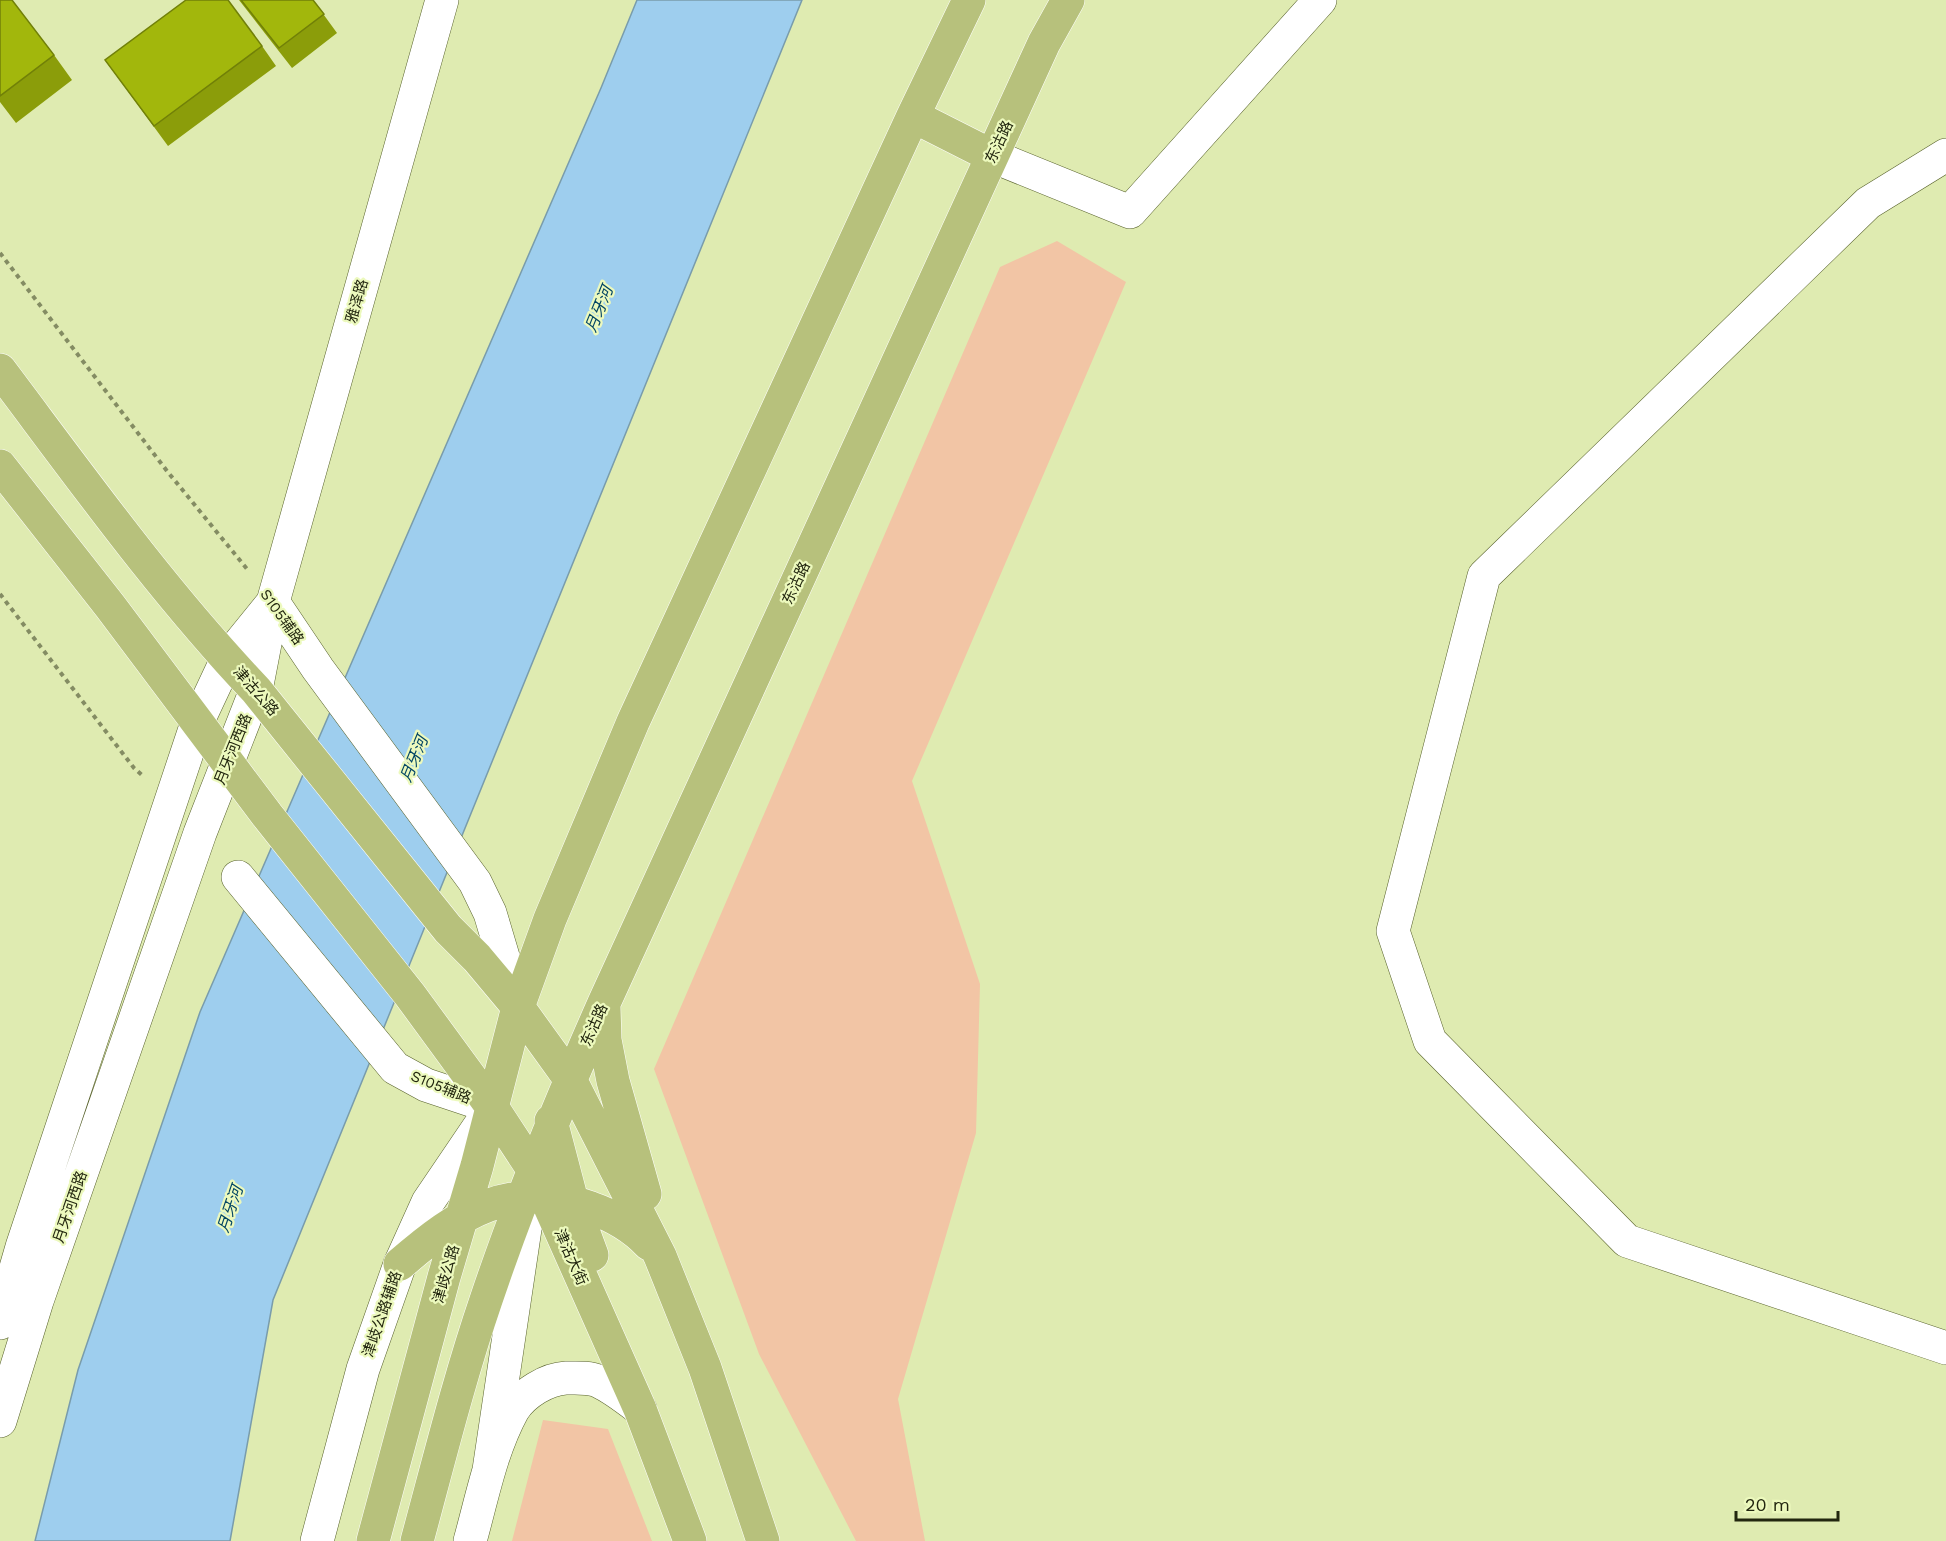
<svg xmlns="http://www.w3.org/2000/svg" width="1946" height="1541" font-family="'Work Sans','Noto Sans SC',sans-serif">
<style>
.green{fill:#f2c5a5}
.water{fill:#9eceee;stroke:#799cab;stroke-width:1.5}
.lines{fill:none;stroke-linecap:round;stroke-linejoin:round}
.street-casing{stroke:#58622c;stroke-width:34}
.secondary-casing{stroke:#58622c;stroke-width:34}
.primary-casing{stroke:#fff;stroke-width:34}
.path{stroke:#848c63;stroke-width:4;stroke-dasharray:4.5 4.5;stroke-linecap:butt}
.street{stroke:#fff;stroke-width:33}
.secondary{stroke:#fff;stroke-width:33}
.primary{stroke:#b7c17c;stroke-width:33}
.wall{fill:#8b9d0a}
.building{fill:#a2b70c;stroke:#718008;stroke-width:1.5}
.labels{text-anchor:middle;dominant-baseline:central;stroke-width:4.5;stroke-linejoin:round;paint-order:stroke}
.street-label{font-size:15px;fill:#22260f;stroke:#ecf9bd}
.water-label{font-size:16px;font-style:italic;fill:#034564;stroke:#ecf9bd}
</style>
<rect width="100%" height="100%" fill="#dfebb1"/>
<path class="green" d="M1057,241L1126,282L912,781L980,984L976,1133L898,1399L925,1541H856L759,1354L654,1069L1000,267Z
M543,1420L608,1429L652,1541H512Z"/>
<path class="water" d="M637,0H802L273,1300L230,1541H35L78,1370L200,1012L601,88Z"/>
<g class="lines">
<defs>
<path id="street" d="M1946,155L1868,203L1484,576L1393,931L1430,1041L1627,1241L1946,1348
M992,156L1130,212L1320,0
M489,1470L529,1202
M317,1541L363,1369L400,1264L428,1202L489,1112
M470,1541C482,1498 491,1450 513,1410C524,1393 547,1379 566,1378C576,1378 589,1377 598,1381C613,1388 627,1399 640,1409"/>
<path id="secondary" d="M273,602L318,669L475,882L490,913L518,1007
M238,877L395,1068L426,1085L492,1107
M0,1323L22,1247L197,723L227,659L270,606
M0,1421L37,1301L200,833L256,690L273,602L442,0"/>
<path id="primary" d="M913,116L992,156
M0,370C82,479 162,591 256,690L448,929L477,958L518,1007L570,1079L660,1256L705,1368L763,1541
M0,466L110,606L267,815L410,995L492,1107L534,1171L640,1409L690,1541
M604,1007L605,1040L613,1081L645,1194
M551,1121L572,1201L592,1255
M400,1264C459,1213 511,1178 591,1208C614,1216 632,1226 649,1244
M373,1541L444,1277L477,1166L518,1007L550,919L633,722L913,116L969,0
M417,1541C439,1460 459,1379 486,1300C520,1199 561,1100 604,1003L1044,43L1068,0"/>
</defs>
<use href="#street" class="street-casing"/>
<use href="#secondary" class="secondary-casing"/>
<use href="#primary" class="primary-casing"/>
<path class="path" d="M0,253L167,471L247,569
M0,594L134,768L144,777"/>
<use href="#street" class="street"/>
<use href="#secondary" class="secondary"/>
<use href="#primary" class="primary"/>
</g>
<path class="wall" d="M0,0L54,55L72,80L16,123L0,102Z
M239,0H313L337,33L292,68Z
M262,46L276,66L168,146L105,60Z"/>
<path class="building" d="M0,0H12L54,55L0,96Z
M186,0H228L262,46L154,126L105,60Z
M241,0H313L324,14L279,48Z"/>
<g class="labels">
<g class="street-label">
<text transform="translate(999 142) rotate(-65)">东沽路</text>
<text transform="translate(357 301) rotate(-74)">雅泽路</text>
<text transform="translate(796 583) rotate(-65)">东沽路</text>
<text transform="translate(282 617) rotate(55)">S105辅路</text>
<text transform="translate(256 691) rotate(49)">津沽公路</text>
<text transform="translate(233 749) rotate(-68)">月牙河西路</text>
<text transform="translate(594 1025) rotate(-66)">东沽路</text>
<text transform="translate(441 1087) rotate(22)">S105辅路</text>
<text transform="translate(70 1207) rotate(-71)">月牙河西路</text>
<text transform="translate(571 1257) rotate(66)">津沽大街</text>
<text transform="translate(446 1274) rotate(-74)">津歧公路</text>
<text transform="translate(382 1314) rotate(-71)">津歧公路辅路</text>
</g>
<g class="water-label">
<text transform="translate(599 309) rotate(-68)">月牙河</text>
<text transform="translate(414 759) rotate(-68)">月牙河</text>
<text transform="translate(230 1209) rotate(-71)">月牙河</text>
</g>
</g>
<path d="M1736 1511v9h102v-9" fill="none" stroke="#22260f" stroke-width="3"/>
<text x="1745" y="1511" font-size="18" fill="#22260f" stroke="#ecf9bd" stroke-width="4.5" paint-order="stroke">20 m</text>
</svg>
